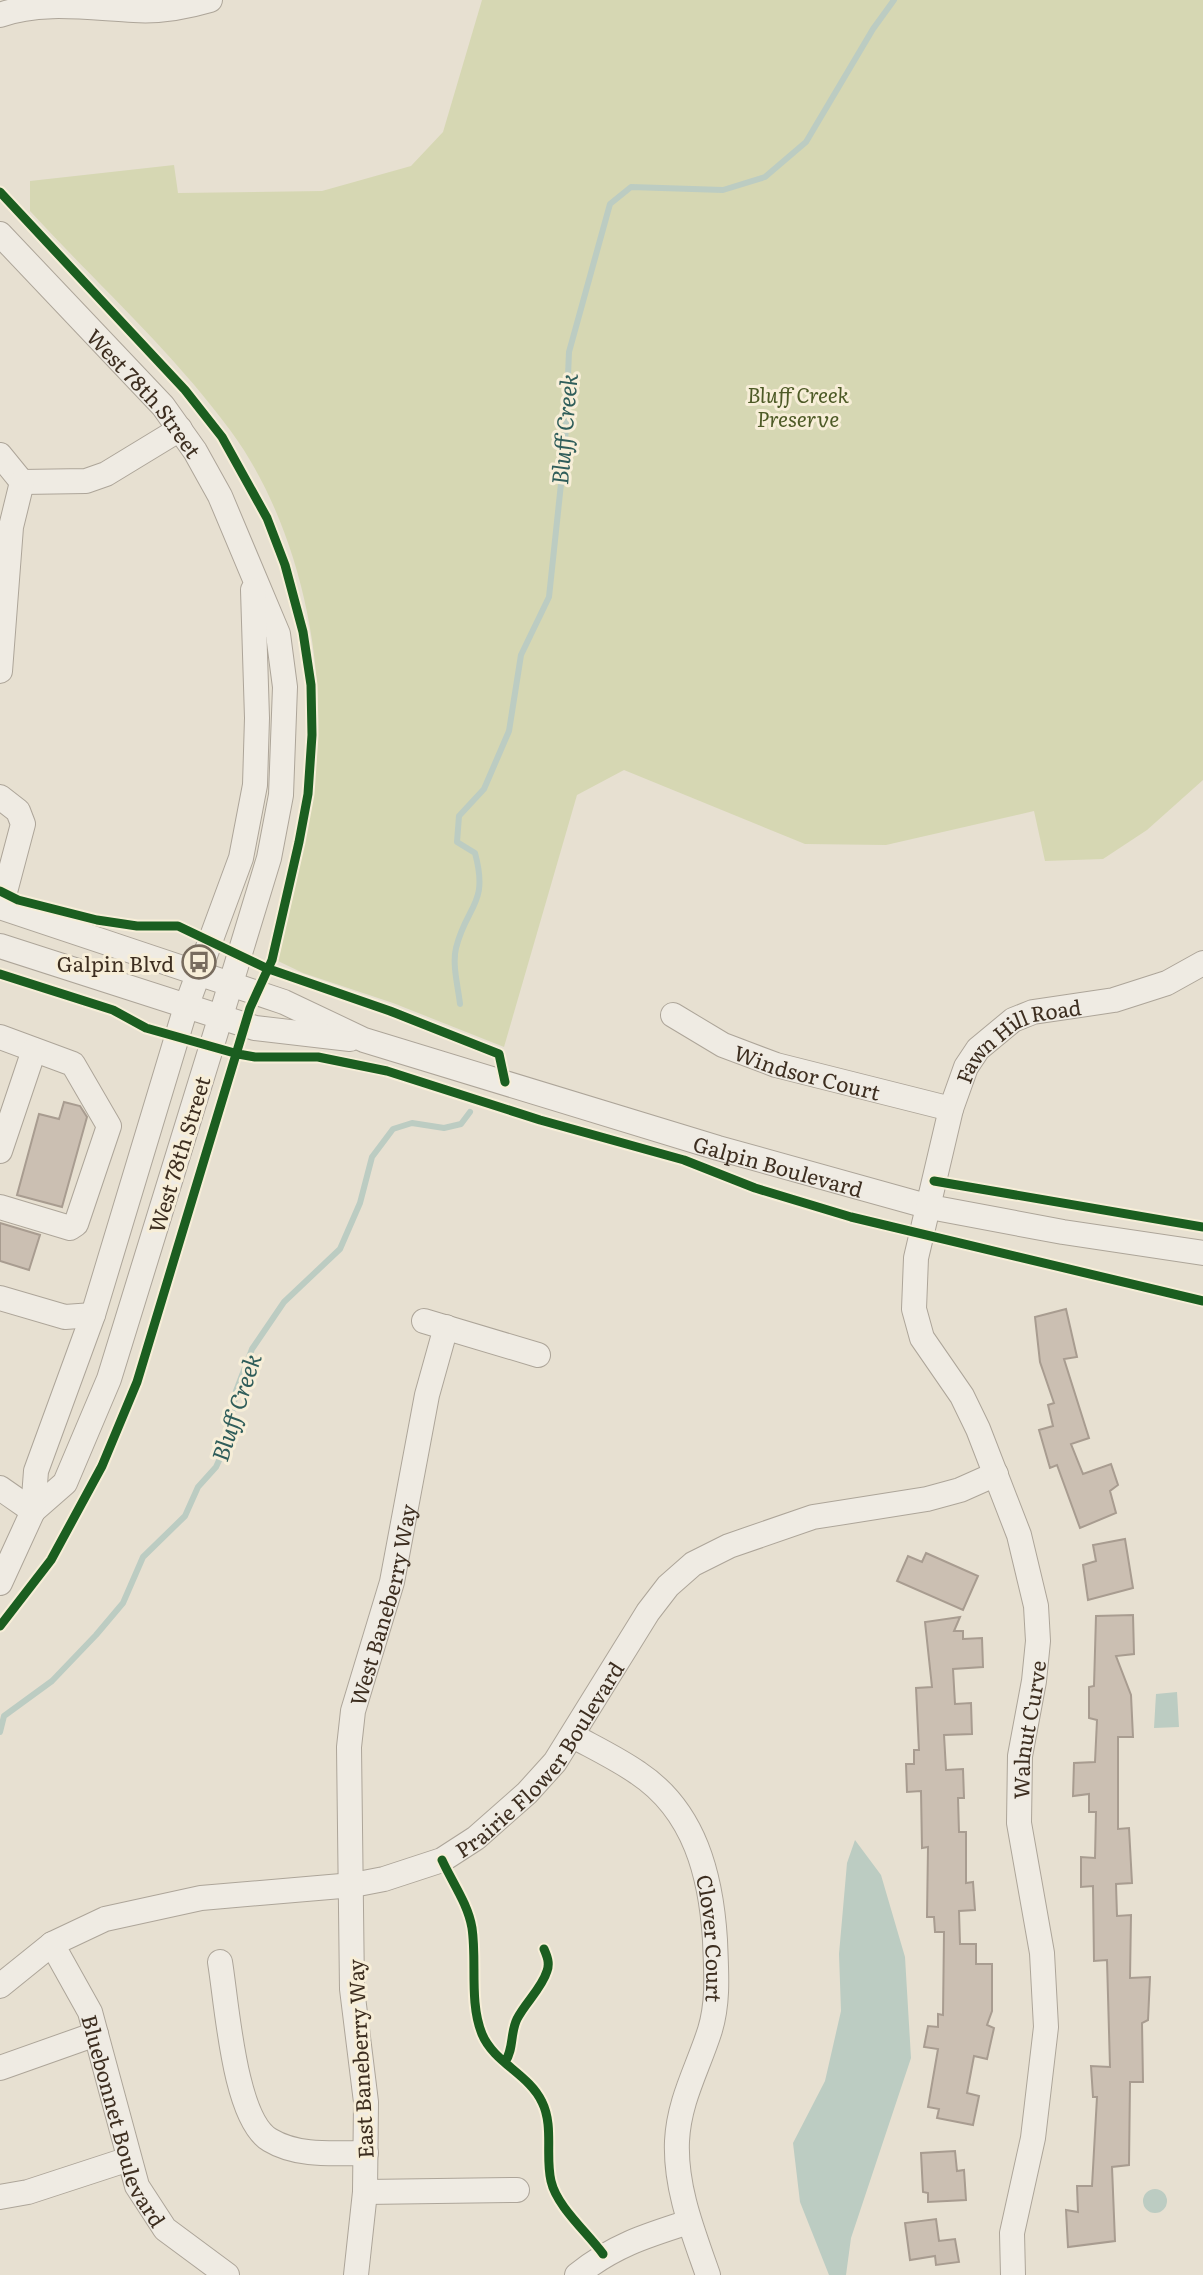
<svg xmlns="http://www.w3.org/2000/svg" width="1203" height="2275" font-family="Literata,serif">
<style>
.green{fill:#d6d7b3}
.water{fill:#bcccc2}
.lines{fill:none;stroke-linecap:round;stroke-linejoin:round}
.stream{stroke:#bcccc2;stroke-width:6}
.building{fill:#cbbfb2;stroke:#a89c90;stroke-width:2}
.minor-casing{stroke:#ada599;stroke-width:26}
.minor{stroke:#efebe3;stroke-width:24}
.cycleway-casing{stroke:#f7eed8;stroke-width:13}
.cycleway{stroke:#1b5e20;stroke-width:9}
.labels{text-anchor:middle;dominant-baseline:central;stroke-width:6;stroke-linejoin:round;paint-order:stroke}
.street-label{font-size:21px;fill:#3d2e20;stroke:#f7eed8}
.park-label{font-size:21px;font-style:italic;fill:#4d5a26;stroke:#f7eed8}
.poi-label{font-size:21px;fill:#3d2e20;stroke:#f7eed8;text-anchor:end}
.water-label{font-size:23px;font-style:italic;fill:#2f5d5a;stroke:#f7eed8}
</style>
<rect width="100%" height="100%" fill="#e7e0d1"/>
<path class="green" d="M482,0H1203V780L1147,830L1103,859L1045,861L1034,811L886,845L805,844L624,770L577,795L504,1047L393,1003L303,973L278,961C294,892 312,823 317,753C325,647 294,516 230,430C172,351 96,283 30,211V181L174,165L178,193L322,191L411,166L443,132Z"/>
<path class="water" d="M1177,1692L1179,1727L1154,1728L1156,1694Z
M855,1840L881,1875L905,1957L911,2058L851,2238L846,2275H829L800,2202L793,2143L825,2081L841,2011L839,1954L847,1863Z
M1143 2201a12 12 0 1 1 24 0a12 12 0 1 1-24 0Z"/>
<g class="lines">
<path class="stream" d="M460,1004C458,986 452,965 456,948C467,904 489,905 475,853L457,842L459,816L484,789L509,731L521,655L549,597L565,446L569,352L610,204L631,187L723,190L765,177L806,142L873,29L894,0
M0,1732L4,1716L52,1681L96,1635L123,1603L143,1557L185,1516L198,1487L216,1467L227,1443L236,1391L252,1349L284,1302L340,1249L360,1203L372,1157L393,1129L412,1123L444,1128L461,1124L470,1112"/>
</g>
<path class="building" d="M64,1102L80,1106L87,1117L62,1207L17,1195L39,1114L59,1119Z
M0,1223L40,1235L29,1270L0,1261Z
M1066,1309L1077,1357L1064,1359L1089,1438L1071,1444L1083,1474L1111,1464L1118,1485L1110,1491L1116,1513L1080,1528L1057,1465L1050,1468L1039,1430L1053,1426L1048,1405L1054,1403L1040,1362L1035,1317Z
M1125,1539L1133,1588L1088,1600L1083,1565L1096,1561L1093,1545Z
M926,1553L978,1576L963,1610L897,1581L908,1556L922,1562Z
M1133,1615L1134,1654L1116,1656L1131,1695L1133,1737H1118V1829L1129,1828L1132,1883L1116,1884L1117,1916L1131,1915L1130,1978L1150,1977L1148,2020L1142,2023L1143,2082H1130L1129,2165L1112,2167L1115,2241L1068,2247L1066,2210L1078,2212L1077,2186H1092L1097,2097H1093L1091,2066L1110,2067L1107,1960L1094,1961L1093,1886L1081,1887V1857L1095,1858L1096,1812H1089V1794L1073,1796L1074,1763L1095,1762L1097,1720L1089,1718V1687L1094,1686L1096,1616Z
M960,1617L954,1631H963V1639L982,1638L983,1667L953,1669L955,1704L971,1703L972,1734L944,1735L946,1770L963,1769L964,1798H958L959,1832H966V1883L973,1882L975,1910L959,1911L960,1944H976V1964H992V2011L987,2025L994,2028L987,2059L974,2056L967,2093L979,2096L973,2125L937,2118L939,2109L928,2107L938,2049L924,2047L928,2026L938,2027V2014L943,2015L944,1932H935L934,1917H927L928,1847L922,1848L921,1791L907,1792L906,1764H914V1750H919L916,1688L932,1687L925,1622Z
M955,2151L957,2171L964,2170L966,2200L928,2202V2193L923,2192L921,2153Z
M936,2219L939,2241L955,2239L959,2262L936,2265L935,2256L910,2260L905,2223Z"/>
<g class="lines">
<defs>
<g id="minor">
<path d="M0,15C41,0 90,8 134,10C160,12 186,7 210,0"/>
<path id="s1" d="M0,234L163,406L195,451L220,496L278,634L285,687L281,795L269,858L220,1019L109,1379L65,1483L33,1511"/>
<path d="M0,455L22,482L86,481L106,474L180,429"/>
<path d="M0,671L11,527L22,482"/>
<path d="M0,797L18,811L23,824L1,907"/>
<path id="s2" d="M0,907L284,1002L364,1040L718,1148L930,1207L1063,1232L1203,1253"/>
<path d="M0,946L255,1028L350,1039"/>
<path id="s3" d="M673,1015L723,1045L776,1065L951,1109"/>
<path d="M0,1037L73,1064L109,1126L76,1224L70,1228L0,1207"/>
<path d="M0,1151L34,1050"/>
<path d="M0,1298L65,1317L93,1315"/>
<path d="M424,1321L538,1355"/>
<path d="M0,1488L33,1511"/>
<path d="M0,1583L33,1511L36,1471L93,1315L186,1007L241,858L255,785L257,718L253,590"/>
<path id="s4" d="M573,1736C595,1748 618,1759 638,1773C695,1811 711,1876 715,1940C716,1970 719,2000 710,2030C698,2068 679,2100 677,2141C675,2188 693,2232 708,2275"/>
<path id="s5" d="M52,1944L90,2012L137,2186L165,2229L227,2275"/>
<path d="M220,1962C227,2004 234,2119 270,2140C298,2157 335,2153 366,2153"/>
<path id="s6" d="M0,1986L52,1944L105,1919L201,1898L353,1885L384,1879L442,1860L476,1838L527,1793L555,1762L648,1612L668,1586L693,1564L729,1546L813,1517L927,1499L960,1490L996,1474"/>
<path d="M0,2068L96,2034"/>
<path d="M365,2192L517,2190"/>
<path d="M0,2197L28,2192L129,2159"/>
<path id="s7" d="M356,2275L365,2192L366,2102L352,1989L349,1747L353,1711L392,1582L427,1395L446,1327"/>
<path d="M577,2275C613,2246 645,2236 689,2222"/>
<path id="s8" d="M1013,2275L1012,2233L1033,2138L1046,2027L1042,1953L1019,1823L1020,1756L1034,1681L1038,1641L1036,1606L1019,1535L978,1429L962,1396L922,1338L914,1309L916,1258L951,1109L966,1067L978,1049L1013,1020L1033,1012L1114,1000L1167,983L1203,963"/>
</g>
</defs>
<use href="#minor" class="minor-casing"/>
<use href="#minor" class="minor"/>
<defs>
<path id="cycleway" d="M0,192L185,390L222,437L267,518L285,565L303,632L311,685L312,735L308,794L299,842L272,960L250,1008L137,1382L102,1466L51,1560L0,1626
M0,891L18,900L97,920L137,926H178L266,968L390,1011L499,1054L505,1082
M0,974L113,1010L146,1028L238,1054L255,1057H318L387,1071L540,1120L684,1160L755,1188L851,1217L1203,1301
M934,1181L1203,1227
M442,1860C452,1882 468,1904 472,1928C477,1962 469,2002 482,2034C494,2063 529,2074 542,2102C554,2126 545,2156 551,2181C557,2207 587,2232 603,2254
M505,2062C514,2049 510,2033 517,2019C525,2003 542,1988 547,1971C550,1963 547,1956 544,1949"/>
</defs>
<use href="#cycleway" class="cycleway-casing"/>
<use href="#cycleway" class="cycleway"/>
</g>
<defs>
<symbol id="bus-ring" viewBox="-11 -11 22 22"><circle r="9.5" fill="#f7eed8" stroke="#786c5e" stroke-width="1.5"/><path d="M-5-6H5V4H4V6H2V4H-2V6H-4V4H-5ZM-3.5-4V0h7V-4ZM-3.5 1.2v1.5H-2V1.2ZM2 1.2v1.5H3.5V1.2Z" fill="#786c5e"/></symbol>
</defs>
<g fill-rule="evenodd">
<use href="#bus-ring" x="180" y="943" width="38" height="38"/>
</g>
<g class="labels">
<g class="street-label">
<text stroke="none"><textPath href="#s1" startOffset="215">West 78th Street</textPath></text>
<text stroke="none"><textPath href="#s8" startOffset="1309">Fawn Hill Road</textPath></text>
<text stroke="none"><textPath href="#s3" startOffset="147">Windsor Court</textPath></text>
<text transform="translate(178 1154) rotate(-73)">West 78th Street</text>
<text stroke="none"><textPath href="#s2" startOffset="821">Galpin Boulevard</textPath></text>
<text stroke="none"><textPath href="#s7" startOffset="676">West Baneberry Way</textPath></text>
<text stroke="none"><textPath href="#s8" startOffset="551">Walnut Curve</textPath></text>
<text stroke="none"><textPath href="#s6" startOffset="611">Prairie Flower Boulevard</textPath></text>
<text stroke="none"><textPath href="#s4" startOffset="264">Clover Court</textPath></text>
<text transform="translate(359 2059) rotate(-93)">East Baneberry Way</text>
<text stroke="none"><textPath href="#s5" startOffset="192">Bluebonnet Boulevard</textPath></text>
</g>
<g class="park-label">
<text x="798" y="393">Bluff Creek<tspan x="798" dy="24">Preserve</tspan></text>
</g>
<g class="poi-label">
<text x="174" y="962">Galpin Blvd</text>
</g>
<g class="water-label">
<text transform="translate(563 429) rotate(-85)">Bluff Creek</text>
<text transform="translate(235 1407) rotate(-72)">Bluff Creek</text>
</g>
</g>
</svg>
